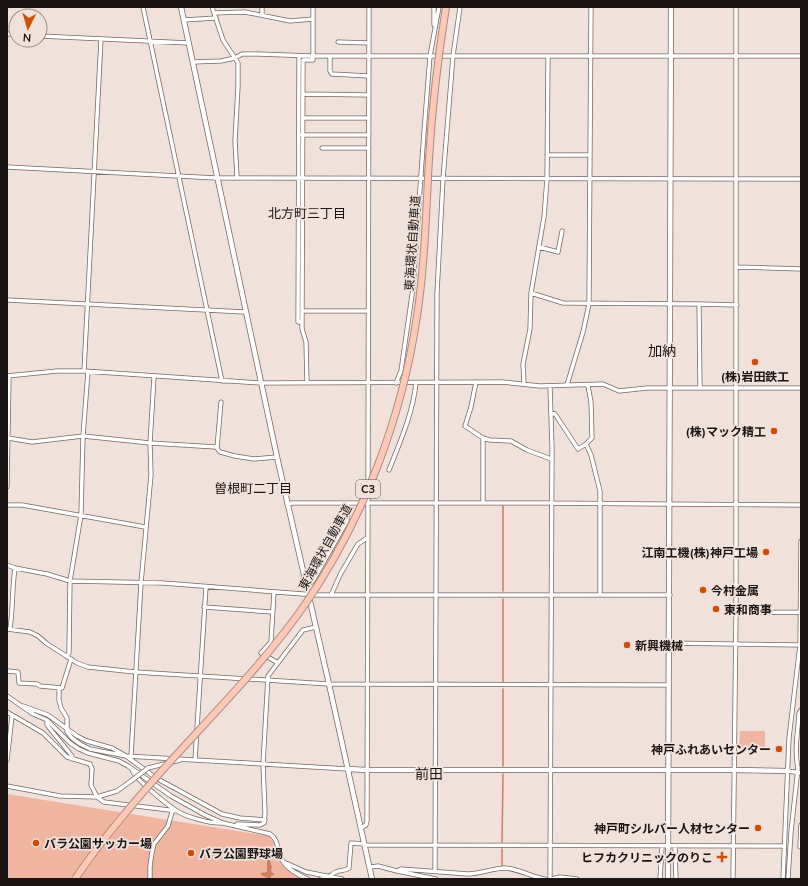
<svg xmlns="http://www.w3.org/2000/svg" width="808" height="886" font-family="Mulish,'Noto Sans JP',sans-serif">
<style>
.green{fill:#efb5a0}
.water{fill:#cc7e61}
.lines{fill:none;stroke-linecap:round;stroke-linejoin:round}
.stream{stroke:#cc7e61;stroke-width:1.5}
.minor-casing{stroke:#746762;stroke-width:5}
.tertiary-casing{stroke:#746762;stroke-width:6}
.minor{stroke:#fff;stroke-width:3.5}
.tertiary{stroke:#fff;stroke-width:4.5}
.minor-bridge-casing{stroke:#746762;stroke-width:5;stroke-linecap:butt}
.motorway-bridge-casing{stroke:#ae8a7e;stroke-width:8;stroke-linecap:butt}
.minor-bridge{stroke:#fff;stroke-width:3.5}
.motorway-bridge{stroke:#fdc9b7;stroke-width:6}
.poi-dot{fill:#d14d05;stroke:#f0e1db;stroke-width:1.5}
.labels{text-anchor:middle;dominant-baseline:central;stroke-width:3.5;stroke-linejoin:round;paint-order:stroke}
.shield{fill:#f0e1db;stroke:#5a5250;stroke-width:1}
.shield-label{font-size:11px;font-weight:bold;fill:#1a1514}
.street-label{font-size:12px;fill:#1a1514;stroke:#f0e1db}
.poi-label{font-size:12px;font-weight:bold;fill:#1a1514;stroke:#f0e1db;text-anchor:end}
.neighbourhood-label{font-size:13px;fill:#1a1514;stroke:#f0e1db}
.quarter-label{font-size:14px;fill:#1a1514;stroke:#f0e1db}
</style>
<rect width="100%" height="100%" fill="#f0e1db"/>
<path class="green" d="M740,731H765V748H739Z
M7,794L269,836C276,843 274,852 279,860C284,870 295,874 305,879H7Z"/>
<path class="water" d="M267,852L272,867L271,871L274,874V875L271,876V878L273,879H270L261,875V873L267,872Z"/>
<g class="lines">
<path class="stream" d="M503,591V506
M503,682V599
M503,766V689
M502,842L503,774
M502,866V849"/>
<defs>
<path id="minor" d="M143,7L222,381
M212,7L223,40L238,63V87L235,141L237,177
M262,7V15
M434,7V25
M736,7V267L801,269
M214,13L245,12L290,21L313,19
M184,20L216,18
M7,34H16
M40,36L189,43
M338,42L369,43
M299,56L298,322L302,321V329L306,342L307,383
M330,56V71L332,74L369,76
M193,62L221,61L235,58L242,54H258L313,56H801
M303,94L369,95
M303,118H369
M302,135H369
M322,148H369
M547,155H590
M7,167L216,178L801,179
M539,247L558,252L562,231
M531,293L563,303L699,304
M7,300L245,312
M302,311H368
M302,321L303,60H313V7
M84,371L101,39
M7,376L57,371H84L261,383L502,382L540,386L603,384L619,391L647,388H801
M476,382L471,407L465,426L483,438V503
M396,383L401,371L413,288L424,132L430,56L439,7
M524,384L523,364L530,329L531,293L544,217L547,179L548,56
M567,385L583,332L589,304L591,7
M700,388L699,304L737,305
M551,413L555,414L578,449L586,444L591,455L600,491V595
M8,438L32,442L83,436L150,443L216,447L220,452L235,456L254,459L277,457
M483,438L490,440L511,441L527,450L551,459
M586,444L592,438L591,402L588,386
M217,448L221,402
M389,470C400,442 413,413 416,383
M368,485L369,7
M7,487L9,376
M287,504L292,503H551L657,504L801,505
M7,505H22L145,527
M7,565L15,568L47,574L70,581L163,583L316,595H670
M306,586L313,581L347,521V503
M274,592L271,642L261,653L278,663
M331,595L341,573L358,544L367,538
M204,607L272,612
M736,613L800,612
M7,629L30,632L38,636L46,643L77,663L88,667L135,672L329,684L669,685
M10,629C13,609 12,588 15,568
M669,643L801,645
M67,657L69,653L70,581L81,515L83,436L88,371
M7,671L18,672L19,683L37,684L40,686L62,688L71,659
M59,688V700L61,708L67,718V732L72,738L80,744L90,749L126,756L348,769
M7,696L33,714L47,720L70,743L79,749L88,753L119,761L128,766L171,796L205,815L223,823L270,834C280,841 276,851 282,860C288,870 298,875 308,879
M23,706L48,715L77,736L87,741L112,748L126,756L156,778L222,814L240,818L265,820
M7,712L43,733L67,757L90,764L92,769L91,785L97,797L117,791L131,781
M47,720V725L72,756V759
M131,756L141,583L151,475L150,443L154,377
M7,760L12,716
M195,760L206,587
M148,768L180,760
M132,769C132,777 169,806 177,811C186,817 212,824 222,823
M788,771L801,773
M7,786L60,796L97,797L104,802L177,811
M237,824L260,825L264,823L265,813L263,764L268,676L303,630L316,627
M801,825L800,847H801
M361,828L366,825L367,821L368,493
M365,845L784,846
M675,846L676,879
M286,863L306,872L342,879
M370,867L378,866L397,871L401,869L468,874C480,874 494,868 505,868C519,869 532,877 545,879
M397,871L436,879
M435,871L437,293L443,179L453,56L460,7
M150,879V866L152,852L154,844L168,826L172,812
M321,879C330,879 330,874 336,872C341,870 345,871 349,868L351,843L364,844
M550,879L552,447L550,386
M551,879L560,877L577,879
M660,879L662,847
M733,879L736,613V267
M783,879L789,738L800,645L801,541
M788,879L791,832L798,768C794,750 798,732 799,713L801,710"/>
<path id="tertiary" d="M181,7L277,457L329,684L372,879
M348,769L367,770H734L788,771
M668,879L671,7"/>
</defs>
<use href="#minor" class="minor-casing"/>
<use href="#tertiary" class="tertiary-casing"/>
<use href="#minor" class="minor"/>
<use href="#tertiary" class="tertiary"/>
<defs>
<path id="minor-bridge" d="M131,781L148,768"/>
<path id="motorway-bridge" d="M75,879C90,857 106,836 123,816C182,743 252,681 306,603C364,518 402,418 417,316C425,264 426,211 429,159C432,108 438,57 446,7"/>
</defs>
<use href="#minor-bridge" class="minor-bridge-casing"/>
<use href="#motorway-bridge" class="motorway-bridge-casing"/>
<use href="#minor-bridge" class="minor-bridge"/>
<use href="#motorway-bridge" class="motorway-bridge"/>
</g>
<g class="poi-dot">
<circle cx="755" cy="362" r="4"/>
<circle cx="774" cy="431" r="4"/>
<circle cx="766" cy="552" r="4"/>
<circle cx="703" cy="590" r="4"/>
<circle cx="716" cy="609" r="4"/>
<circle cx="627" cy="645" r="4"/>
<circle cx="779" cy="749" r="4"/>
<circle cx="758" cy="828" r="4"/>
<circle cx="36" cy="843" r="4"/>
<circle cx="191" cy="853" r="4"/>
<path d="M720 851h4v4h4v4h-4v4h-4v-4h-4v-4h4z"/>
</g>
<g class="labels">
<rect class="shield" x="356" y="480" width="24" height="18" rx="3"/>
<g class="shield-label">
<text x="368" y="489">C3</text>
</g>
<g class="street-label">
<text transform="translate(412 243) rotate(-86)">東海環状自動車道</text>
<text transform="translate(325 547) rotate(-61)">東海環状自動車道</text>
</g>
<g class="poi-label">
<text x="755" y="376" text-anchor="middle">(株)岩田鉄工</text>
<text x="766" y="431">(株)マック精工</text>
<text x="758" y="552">江南工機(株)神戸工場</text>
<text x="711" y="590" text-anchor="start">今村金属</text>
<text x="724" y="609" text-anchor="start">東和商事</text>
<text x="635" y="645" text-anchor="start">新興機械</text>
<text x="771" y="749">神戸ふれあいセンター</text>
<text x="750" y="828">神戸町シルバー人材センター</text>
<text x="44" y="843" text-anchor="start">バラ公園サッカー場</text>
<text x="199" y="853" text-anchor="start">バラ公園野球場</text>
<text x="713" y="857">ヒフカクリニックのりこ</text>
</g>
<g class="neighbourhood-label">
<text x="307" y="213">北方町三丁目</text>
<text x="253" y="488">曽根町二丁目</text>
</g>
<g class="quarter-label">
<text x="662" y="351">加納</text>
<text x="429" y="774">前田</text>
</g>
</g>
<rect width="808" height="886" fill="none" stroke="#1a1514" stroke-width="16"/>
<g transform="translate(28 28) rotate(185)"><circle r="19" fill="#f0e1db" stroke="#9a8f8b"/>
<path d="M0-3L7 15L0 10L-7 15Z" fill="#d14d05"/>
<text y="-6" font-size="11" font-weight="bold" text-anchor="middle" fill="#1a1514">N</text>
</g>
</svg>
